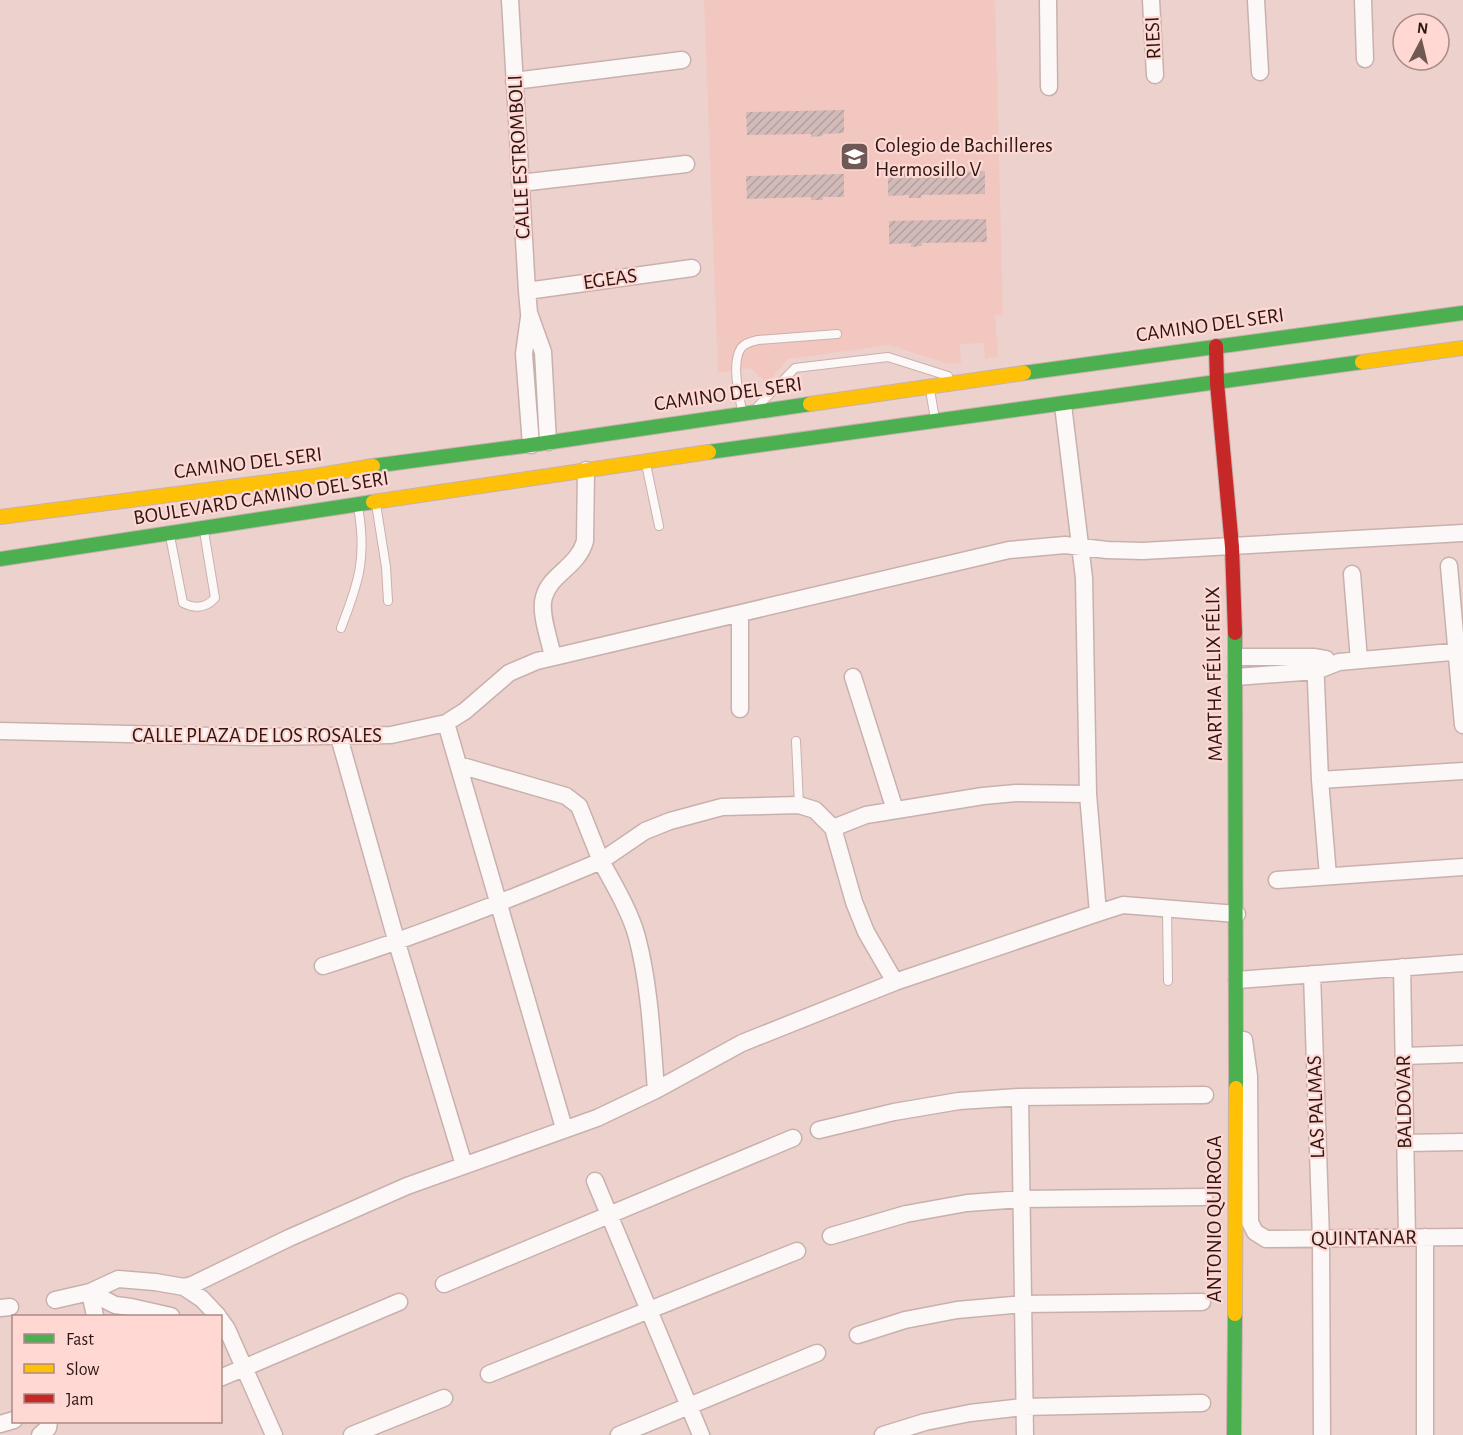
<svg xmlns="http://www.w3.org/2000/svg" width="1463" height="1435" font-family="'Alegreya Sans',sans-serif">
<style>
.built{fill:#f2c7c0}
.building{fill:url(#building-hatch)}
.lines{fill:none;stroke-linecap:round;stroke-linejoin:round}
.lane-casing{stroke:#c8b1ad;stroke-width:10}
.street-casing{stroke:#c8b1ad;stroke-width:19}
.fast-casing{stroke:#c8b1ad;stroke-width:16}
.slow-casing{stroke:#c8b1ad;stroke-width:16}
.jam-casing{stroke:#c8b1ad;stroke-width:16}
.lane{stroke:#fcf8f8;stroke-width:8}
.street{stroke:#fcf8f8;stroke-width:16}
.fast{stroke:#4caf50;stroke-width:14}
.slow{stroke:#ffc107;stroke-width:14}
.jam{stroke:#c62828;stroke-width:14}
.labels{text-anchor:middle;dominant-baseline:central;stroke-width:4.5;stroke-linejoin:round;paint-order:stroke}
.street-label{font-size:21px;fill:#2d1714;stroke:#ffd8d3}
.poi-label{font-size:21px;fill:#2d1714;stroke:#ffd8d3;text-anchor:start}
</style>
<defs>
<pattern id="building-hatch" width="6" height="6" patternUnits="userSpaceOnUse" patternTransform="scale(1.5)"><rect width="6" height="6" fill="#d2bab9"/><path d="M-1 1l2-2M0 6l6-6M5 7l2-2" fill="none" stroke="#b59f9e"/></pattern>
</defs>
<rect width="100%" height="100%" fill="#edd1cd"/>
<path class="built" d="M704,0H995L1003,315H995L998,356L985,359L984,343L960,344L961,363L949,364L889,345L788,359L767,383L750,368L718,373Z"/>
<path class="building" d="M844,110V133L823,134V136L811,137V134L747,135L746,112Z
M985,171V194L921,195V198H909V195L888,196V173Z
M844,174V197H823V200H811V197L747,199L746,176Z
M986,219L987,242L922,243V246L911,247V243L889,244V221Z"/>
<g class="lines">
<defs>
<path id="lane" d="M930,390L935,419
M758,406L795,368L888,357L948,376
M742,411C739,393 731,364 741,348C745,343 753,341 758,340L837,334
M646,464L659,526
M376,504L386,567L388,601
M170,536L183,603C195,609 206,608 215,598L204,531
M341,628C359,582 367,557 358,507
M796,741L799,805
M1167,908L1168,981"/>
<path id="street" d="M510,0L527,291L529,313L543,352L548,442
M1048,0L1049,87
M1151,0L1155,75
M1256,0L1260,72
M1363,0L1365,59
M514,81L682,60
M520,183L686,164
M527,291L692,268
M529,317L524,354L531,445
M1063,405L1084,578L1088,794L1098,913
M1449,566L1463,725
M1352,574L1359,660
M553,657C550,641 539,612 544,597C550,574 578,567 585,541L586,470
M1236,657H1315L1326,659
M1315,657L1320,780L1328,876
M853,677L895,810
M1236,677L1316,671L1339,662L1463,651
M740,709V615
M446,723L564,1128
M0,731L259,737L391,735L446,723L465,711L509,673L537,661L1009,550L1065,545L1107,550L1143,551L1463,533
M339,737L397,943L464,1165
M1320,780L1463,771
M1277,880L1463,867
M323,966C418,936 509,900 601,861L579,806L566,796L459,765
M1402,967L1407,1237
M1312,974L1321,1239L1322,1435
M1237,980L1463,963
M895,982L866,932L854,902L833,828L866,815L983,796L1016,793L1088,794
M1244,1040L1249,1076L1250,1222L1255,1232L1266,1239L1463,1237
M1404,1056L1463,1054
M656,1090C652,1039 650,987 637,937C630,911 614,885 601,861L645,831L670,821L722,807L799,805L815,810L833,828
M1020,1097L1025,1435
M819,1130L894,1112L959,1101L1020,1097L1205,1095
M1405,1143L1463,1142
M595,1181L701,1435
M831,1236L906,1214L967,1203L1021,1199L1204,1197
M1425,1237V1435
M444,1284L793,1138
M184,1287L202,1299L218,1316
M90,1292L115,1305L131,1307L171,1316
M90,1292L95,1316
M55,1300L90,1292L118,1279L155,1282L184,1287L192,1285L289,1238L407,1186L597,1118L656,1090L742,1043L895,982L1098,913L1123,905L1237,914
M0,1308L10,1307
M220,1319L227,1329L274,1435
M858,1335L905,1320L957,1310L1023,1304L1202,1302
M489,1374L797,1251
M220,1378L399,1302
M0,1424L14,1420
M40,1435L48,1428L49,1422
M352,1435L444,1398
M619,1435L817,1353
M883,1435L925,1422L970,1413L1024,1407L1202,1403"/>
<path id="fast" d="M1024,373L1463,313
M709,452L1362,362
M373,466L531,445L810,404
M0,559L373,502
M1235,633L1236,1088
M1234,1435L1235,1314"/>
<path id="slow" d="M1362,362L1463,348
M810,404L1024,373
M373,502L709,452
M0,517L315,476L373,466
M1235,1314L1236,1088"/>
<path id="jam" d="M1216,346L1217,383L1232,547L1235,633"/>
</defs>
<use href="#lane" class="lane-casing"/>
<use href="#street" class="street-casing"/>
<use href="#fast" class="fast-casing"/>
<use href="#slow" class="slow-casing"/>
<use href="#jam" class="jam-casing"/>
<use href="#lane" class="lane"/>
<use href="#street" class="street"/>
<use href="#fast" class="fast"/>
<use href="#slow" class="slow"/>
<use href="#jam" class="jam"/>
</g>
<defs>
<symbol id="school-square" viewBox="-11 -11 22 22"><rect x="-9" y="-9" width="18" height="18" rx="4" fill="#705855" stroke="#ffd8d3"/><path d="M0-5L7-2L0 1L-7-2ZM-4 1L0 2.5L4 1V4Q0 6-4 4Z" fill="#fff"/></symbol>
</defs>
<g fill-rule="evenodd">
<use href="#school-square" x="838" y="140" width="33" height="33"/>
</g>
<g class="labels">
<g class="street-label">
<text transform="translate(1153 38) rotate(-93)">RIESI</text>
<text transform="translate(519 157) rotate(-93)">CALLE ESTROMBOLI</text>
<text transform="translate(610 279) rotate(-8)">EGEAS</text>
<text transform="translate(1210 325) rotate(-8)">CAMINO DEL SERI</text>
<text transform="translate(728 394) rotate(-8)">CAMINO DEL SERI</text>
<text transform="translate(248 463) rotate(-7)">CAMINO DEL SERI</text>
<text transform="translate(261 498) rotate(-9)">BOULEVARD CAMINO DEL SERI</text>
<text transform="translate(1214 674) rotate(-91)">MARTHA FÉLIX FÉLIX</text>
<text x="257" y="735">CALLE PLAZA DE LOS ROSALES</text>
<text transform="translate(1404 1102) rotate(-91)">BALDOVAR</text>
<text transform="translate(1316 1107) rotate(-92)">LAS PALMAS</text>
<text transform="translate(1214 1219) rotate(-90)">ANTONIO QUIROGA</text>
<text transform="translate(1364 1238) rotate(-1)">QUINTANAR</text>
</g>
<g class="poi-label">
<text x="875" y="145">Colegio de Bachilleres<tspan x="875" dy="24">Hermosillo V</tspan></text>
</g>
</g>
<rect x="12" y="1315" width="210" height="108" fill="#ffd8d3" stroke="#ab8b87" stroke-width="1.5"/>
<rect x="24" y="1334" width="30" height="9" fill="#4caf50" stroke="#ab8b87" stroke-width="1.5"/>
<text x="66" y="1345" font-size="18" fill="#2d1714">Fast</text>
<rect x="24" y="1364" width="30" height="9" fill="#ffc107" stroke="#ab8b87" stroke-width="1.5"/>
<text x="66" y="1375" font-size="18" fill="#2d1714">Slow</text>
<rect x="24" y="1394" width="30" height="9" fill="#c62828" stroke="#ab8b87" stroke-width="1.5"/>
<text x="66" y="1405" font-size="18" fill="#2d1714">Jam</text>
<g transform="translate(1421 42) rotate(7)"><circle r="28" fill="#ffd8d3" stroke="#ab8b87" stroke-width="1.5"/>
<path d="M0-4.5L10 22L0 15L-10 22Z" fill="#705855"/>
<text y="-9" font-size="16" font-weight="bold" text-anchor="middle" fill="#2d1714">N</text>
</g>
</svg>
